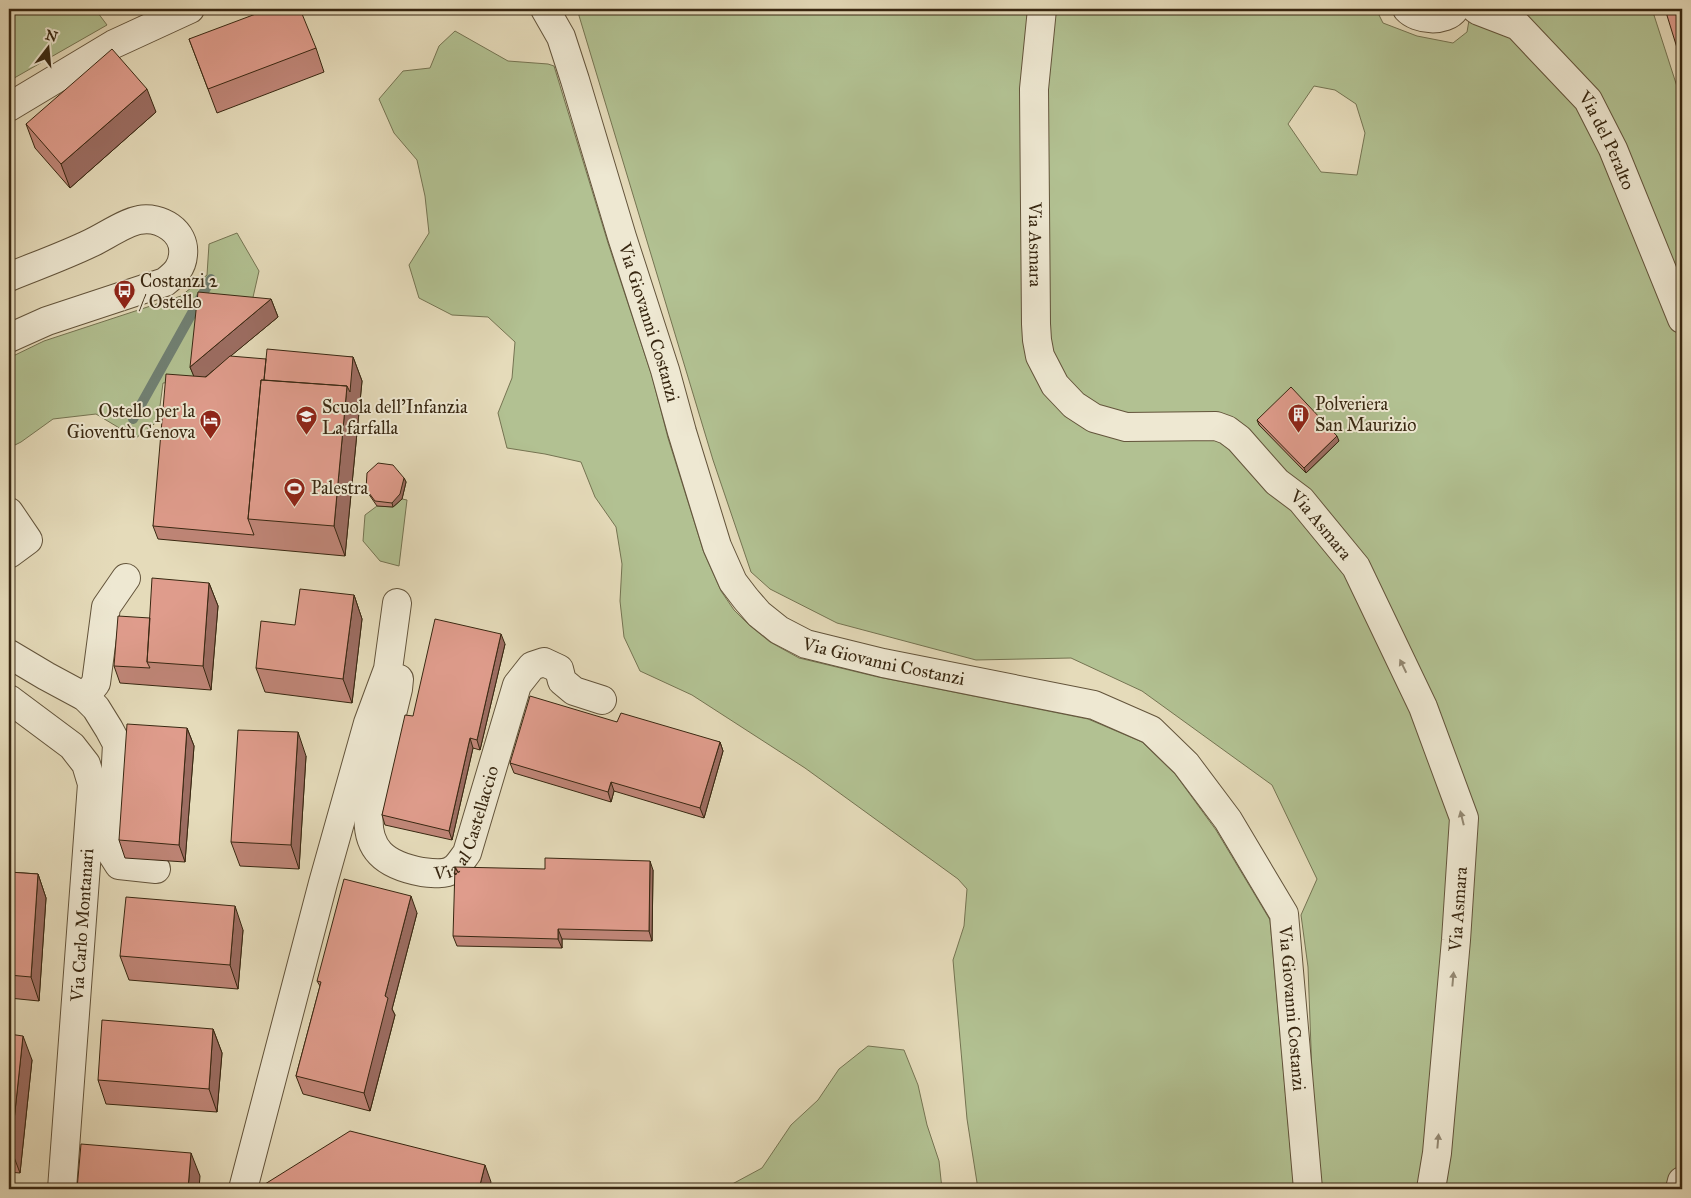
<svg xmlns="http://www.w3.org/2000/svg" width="1691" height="1198" font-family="'IM FELL Great Primer',serif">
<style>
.green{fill:#b2c192;stroke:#757452;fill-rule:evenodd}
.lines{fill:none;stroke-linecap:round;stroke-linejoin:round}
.stream{stroke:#708073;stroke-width:10}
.minor-casing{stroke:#63543b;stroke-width:30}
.minor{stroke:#eee8d2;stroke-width:28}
.wall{fill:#c08678;stroke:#382711}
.shaded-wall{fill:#9c6d62;stroke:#382711}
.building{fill:#df9c8c;stroke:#382711}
.oneway{fill:#938872}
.labels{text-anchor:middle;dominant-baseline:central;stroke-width:4;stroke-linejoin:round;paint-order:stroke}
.street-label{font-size:18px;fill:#382711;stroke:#eee8d2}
.poi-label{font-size:18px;fill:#382711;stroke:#eee8d2;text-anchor:start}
</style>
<rect width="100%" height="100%" fill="#e5dbba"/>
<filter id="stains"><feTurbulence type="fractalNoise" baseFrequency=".004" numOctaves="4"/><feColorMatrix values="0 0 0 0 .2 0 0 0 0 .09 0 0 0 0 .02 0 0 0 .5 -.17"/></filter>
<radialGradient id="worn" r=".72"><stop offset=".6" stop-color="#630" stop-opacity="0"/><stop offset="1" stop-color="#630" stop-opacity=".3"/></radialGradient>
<path class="green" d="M9,9H95L107,25L9,81Z
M577,9H1376L1383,23L1417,36L1453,43L1467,32L1471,9H1652L1682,102V1189H1320L1314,1128L1308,967L1301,915L1317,879L1272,785L1142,691L1071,658L976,660L837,623L770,589L751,572L713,460ZM1314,86L1335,90L1356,104L1365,133L1357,175L1321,172L1288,124Z
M455,31L508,61L548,64L554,66L608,243L652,376L668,438L704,553L721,591L734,610L749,625L770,642L799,658L878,677L1088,719L1142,742L1175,774L1216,830L1270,920L1294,1189H978L967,1119L953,960L964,926L967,889L958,879L805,768L692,695L640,671L624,637L620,601L622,564L616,527L595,497L581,462L545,454L507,448L498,413L512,378L515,342L488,317L452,315L419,298L409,265L429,233L425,196L417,160L394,133L379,99L403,71L430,68L439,46Z
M237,233L259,271L251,306L200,307L193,380L163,383L158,421L136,438L96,414L53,419L21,442L9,448V358L44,341L181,296L207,275L209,244Z
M402,499L407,500L399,566L380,561L363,541L365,515L377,506L393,507Z
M868,1046L904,1050L918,1085L927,1125L939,1161L942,1189H723L762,1168L791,1125L818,1100L839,1069Z"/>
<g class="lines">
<path class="stream" d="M133,419L211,279"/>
<defs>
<g id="minor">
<path id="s1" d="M545,9L561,37L575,80L622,237L665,370L682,432L717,546L733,582L746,599L759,614L779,630L806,644L883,663L1094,705L1151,730L1186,764L1228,820L1284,914L1308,1189"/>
<path id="s2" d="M1042,9L1034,89L1036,324L1037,340L1040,356L1055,385L1074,405L1094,418L1126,427L1216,426L1227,430L1239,439L1277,482L1301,500L1356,567L1423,707L1464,818L1456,940L1437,1153L1431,1189"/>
<path d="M1407,9C1417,20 1445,23 1455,9"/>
<path id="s3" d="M1476,9L1479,11L1518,26L1588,100L1613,149L1682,319"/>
<path d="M9,107L114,44L190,9"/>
<path d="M9,277C36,266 64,256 91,243C104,237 126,222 139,220C160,216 186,231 183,255C182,268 175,274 165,282L47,321L9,338"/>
<path d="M9,512L28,540L9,554"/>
<path d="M9,654L46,676L85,697L96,708L109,729L117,744L112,839V854L119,865L156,869"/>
<path id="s4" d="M399,679L398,689L369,810C365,850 385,865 422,872C431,873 444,875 452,870C458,867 463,858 467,853L517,685L532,666L544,662L559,669L562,681L574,691L602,700"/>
<path d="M85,697L96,683L106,607L126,578"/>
<path d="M9,699L72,746L86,764L92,784L62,1189"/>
<path d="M243,1189L323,883L368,723L388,669L397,603"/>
<path d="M1680,1189L1682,1181"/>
</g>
</defs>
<use href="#minor" class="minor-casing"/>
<use href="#minor" class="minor"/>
</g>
<path class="wall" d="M189,39L316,48L324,72L217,113Z
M156,112L70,188L35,148L26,124Z
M271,299L278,317L205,377L266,359L353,357L362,381L345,556L158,539L153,526L194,376L190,367Z
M1257,420L1339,441L1306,473L1259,425Z
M404,478L406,482L402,499L393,507L377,506L368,493L366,489Z
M209,583L218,606L211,690L120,683L114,666L150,618Z
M354,595L362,619L352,703L265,692L256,668L295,625Z
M505,644L480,750L473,748L452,840L385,825L382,815L413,716Z
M617,722L720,742L723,751L704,818L614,791L611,802L514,773L510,763Z
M187,728L194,746L185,862L125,858L119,840Z
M306,756L299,869L240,866L231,842Z
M545,869L653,870L652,941L562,939V948L457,946L453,936Z
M9,872L38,874L46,898L39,1001L9,998Z
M417,913L392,1009L395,1015L370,1111L303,1094L296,1076L320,986L317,981Z
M243,930L238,989L129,980L120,956Z
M213,1029L222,1053L217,1112L106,1104L98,1080Z
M9,1034L32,1060L20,1173L9,1172Z"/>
<path class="shaded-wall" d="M147,89L156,112L70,188L61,164Z
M271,299L278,317L197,384L190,367Z
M353,357L362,381L345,556L334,526L347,386Z
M1337,436L1339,441L1306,473L1304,468Z
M404,478L406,482L402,499L393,507L392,503Z
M209,583L218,606L211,690L203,666Z
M354,595L362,619L352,703L343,679Z
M501,634L505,644L480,750L477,740Z
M187,728L194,746L185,862L179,845Z
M298,732L306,756L299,869L291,845Z
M470,738L473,748L452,840L449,831Z
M720,742L723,751L704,818L700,808Z
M611,782L614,791L611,802L608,792Z
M650,861L653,870L652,941L649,931Z
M38,874L46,898L39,1001L31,977Z
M411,896L417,913L392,1009L395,1015L370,1111L364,1093L385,996Z
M235,906L243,930L238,989L230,965Z
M558,929L562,939V948L558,939Z
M213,1029L222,1053L217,1112L209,1089Z
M23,1036L32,1060L20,1173L11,1149Z
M191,1153L200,1176L199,1189H188Z
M485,1165L491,1182L489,1189H479Z"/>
<path class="building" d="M269,9H300L316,48L208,89L189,39Z
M1665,9H1682V64Z
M112,49L147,89L61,164L26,124Z
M198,292L271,299L190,367Z
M267,349L353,357L350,392L347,386L264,380Z
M230,356L266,359L264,380H261L248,519L254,535L153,526L166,374L206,377Z
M261,380L347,386L334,526L248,519Z
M1291,387L1337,436L1304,468L1257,420Z
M378,463L393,465L404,478L400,494L392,503L375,501L366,489L367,473Z
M152,578L209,583L203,666L147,662Z
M300,589L354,595L343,679L256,668L261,621L295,625Z
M118,616L150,618L147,662L150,668L114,666Z
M435,619L501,634L477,740L470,738L449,831L382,815L405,715L413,716Z
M530,696L617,722L621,713L720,742L700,808L611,782L608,792L510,763Z
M127,724L187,728L179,845L119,840Z
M238,730L298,732L291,845L231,842Z
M545,858L650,861L649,931L558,929V939L453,936L455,867L545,869Z
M9,872L38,874L31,977L9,975Z
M344,879L411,896L385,996L388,998L364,1093L296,1076L321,982L317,981Z
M126,897L235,906L230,965L120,956Z
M102,1020L213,1029L209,1089L98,1080Z
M9,1034L23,1036L11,1149H9Z
M350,1131L485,1165L479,1189H257Z
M81,1144L191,1153L188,1189H77Z"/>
<defs><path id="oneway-solid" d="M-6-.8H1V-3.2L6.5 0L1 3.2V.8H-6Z" transform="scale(1.25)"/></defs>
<g class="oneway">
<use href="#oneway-solid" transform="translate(1403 666) rotate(-116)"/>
<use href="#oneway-solid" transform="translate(1462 818) rotate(-104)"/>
<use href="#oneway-solid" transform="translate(1453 979) rotate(-85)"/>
<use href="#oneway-solid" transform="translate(1438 1141) rotate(-85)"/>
</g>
<defs>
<symbol id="bus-pin" viewBox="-11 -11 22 30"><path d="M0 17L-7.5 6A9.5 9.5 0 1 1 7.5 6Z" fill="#8f2418" stroke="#eee8d2"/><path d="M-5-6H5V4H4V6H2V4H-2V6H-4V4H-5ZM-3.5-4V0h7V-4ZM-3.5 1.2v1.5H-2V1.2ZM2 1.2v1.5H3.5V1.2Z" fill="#fff"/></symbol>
<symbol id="building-pin" viewBox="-11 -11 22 30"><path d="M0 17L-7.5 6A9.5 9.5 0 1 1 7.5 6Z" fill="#8f2418" stroke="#eee8d2"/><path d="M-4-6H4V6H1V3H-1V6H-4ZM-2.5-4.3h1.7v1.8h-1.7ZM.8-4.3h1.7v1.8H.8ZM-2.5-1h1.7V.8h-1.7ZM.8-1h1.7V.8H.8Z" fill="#fff"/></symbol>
<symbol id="school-pin" viewBox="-11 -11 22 30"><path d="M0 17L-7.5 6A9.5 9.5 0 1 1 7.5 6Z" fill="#8f2418" stroke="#eee8d2"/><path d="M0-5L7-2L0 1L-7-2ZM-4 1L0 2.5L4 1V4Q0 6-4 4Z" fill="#fff"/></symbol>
<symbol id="hotel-pin" viewBox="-11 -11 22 30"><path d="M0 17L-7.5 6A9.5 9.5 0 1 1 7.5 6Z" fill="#8f2418" stroke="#eee8d2"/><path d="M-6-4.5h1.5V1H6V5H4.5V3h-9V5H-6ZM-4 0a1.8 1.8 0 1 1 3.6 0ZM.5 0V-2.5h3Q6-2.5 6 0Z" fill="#fff"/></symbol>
<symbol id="stadium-pin" viewBox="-11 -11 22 30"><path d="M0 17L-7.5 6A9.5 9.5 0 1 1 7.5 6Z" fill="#8f2418" stroke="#eee8d2"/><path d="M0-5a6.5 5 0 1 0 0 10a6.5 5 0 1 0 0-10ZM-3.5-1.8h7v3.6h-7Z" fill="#fff"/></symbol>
</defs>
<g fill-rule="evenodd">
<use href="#bus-pin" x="112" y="278" width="25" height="34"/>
<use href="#building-pin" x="1286" y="402" width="25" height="34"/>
<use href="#school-pin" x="294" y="404" width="25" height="34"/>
<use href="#hotel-pin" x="198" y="408" width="25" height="34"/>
<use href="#stadium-pin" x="282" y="476" width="25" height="34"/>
</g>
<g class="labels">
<g class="street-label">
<text stroke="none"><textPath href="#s3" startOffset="192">Via del Peralto</textPath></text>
<text stroke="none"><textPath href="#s2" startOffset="236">Via Asmara</textPath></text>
<text stroke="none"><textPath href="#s1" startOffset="331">Via Giovanni Costanzi</textPath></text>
<text stroke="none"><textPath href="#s2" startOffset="701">Via Asmara</textPath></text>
<text stroke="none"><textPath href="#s1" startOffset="781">Via Giovanni Costanzi</textPath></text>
<text stroke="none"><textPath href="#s4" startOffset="305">Via al Castellaccio</textPath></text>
<text transform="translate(1458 909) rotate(-86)">Via Asmara</text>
<text transform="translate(82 925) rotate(-86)">Via Carlo Montanari</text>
<text stroke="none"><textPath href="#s1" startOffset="1381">Via Giovanni Costanzi</textPath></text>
</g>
<g class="poi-label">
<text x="140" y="281">Costanzi 2<tspan x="140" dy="21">/ Ostello</tspan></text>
<text x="1315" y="404">Polveriera<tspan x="1315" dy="21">San Maurizio</tspan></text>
<text x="322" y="407">Scuola dell'Infanzia<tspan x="322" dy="21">La farfalla</tspan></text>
<text x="195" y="411" text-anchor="end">Ostello per la<tspan x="195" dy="21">Gioventù Genova</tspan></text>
<text x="311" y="488">Palestra</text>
</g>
</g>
<rect width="1691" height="1198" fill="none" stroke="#e5dbba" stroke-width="30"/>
<rect x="10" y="10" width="1671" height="1178" fill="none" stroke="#382711" stroke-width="2.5"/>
<rect x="15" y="15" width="1661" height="1168" fill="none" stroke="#382711"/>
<g transform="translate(48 48) rotate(16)" stroke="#eee8d2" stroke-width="4" paint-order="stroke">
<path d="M0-4L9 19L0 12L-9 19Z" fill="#382711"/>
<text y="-8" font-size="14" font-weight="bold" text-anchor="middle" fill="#382711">N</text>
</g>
<rect width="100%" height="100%" filter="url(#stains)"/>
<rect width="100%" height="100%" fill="url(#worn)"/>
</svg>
